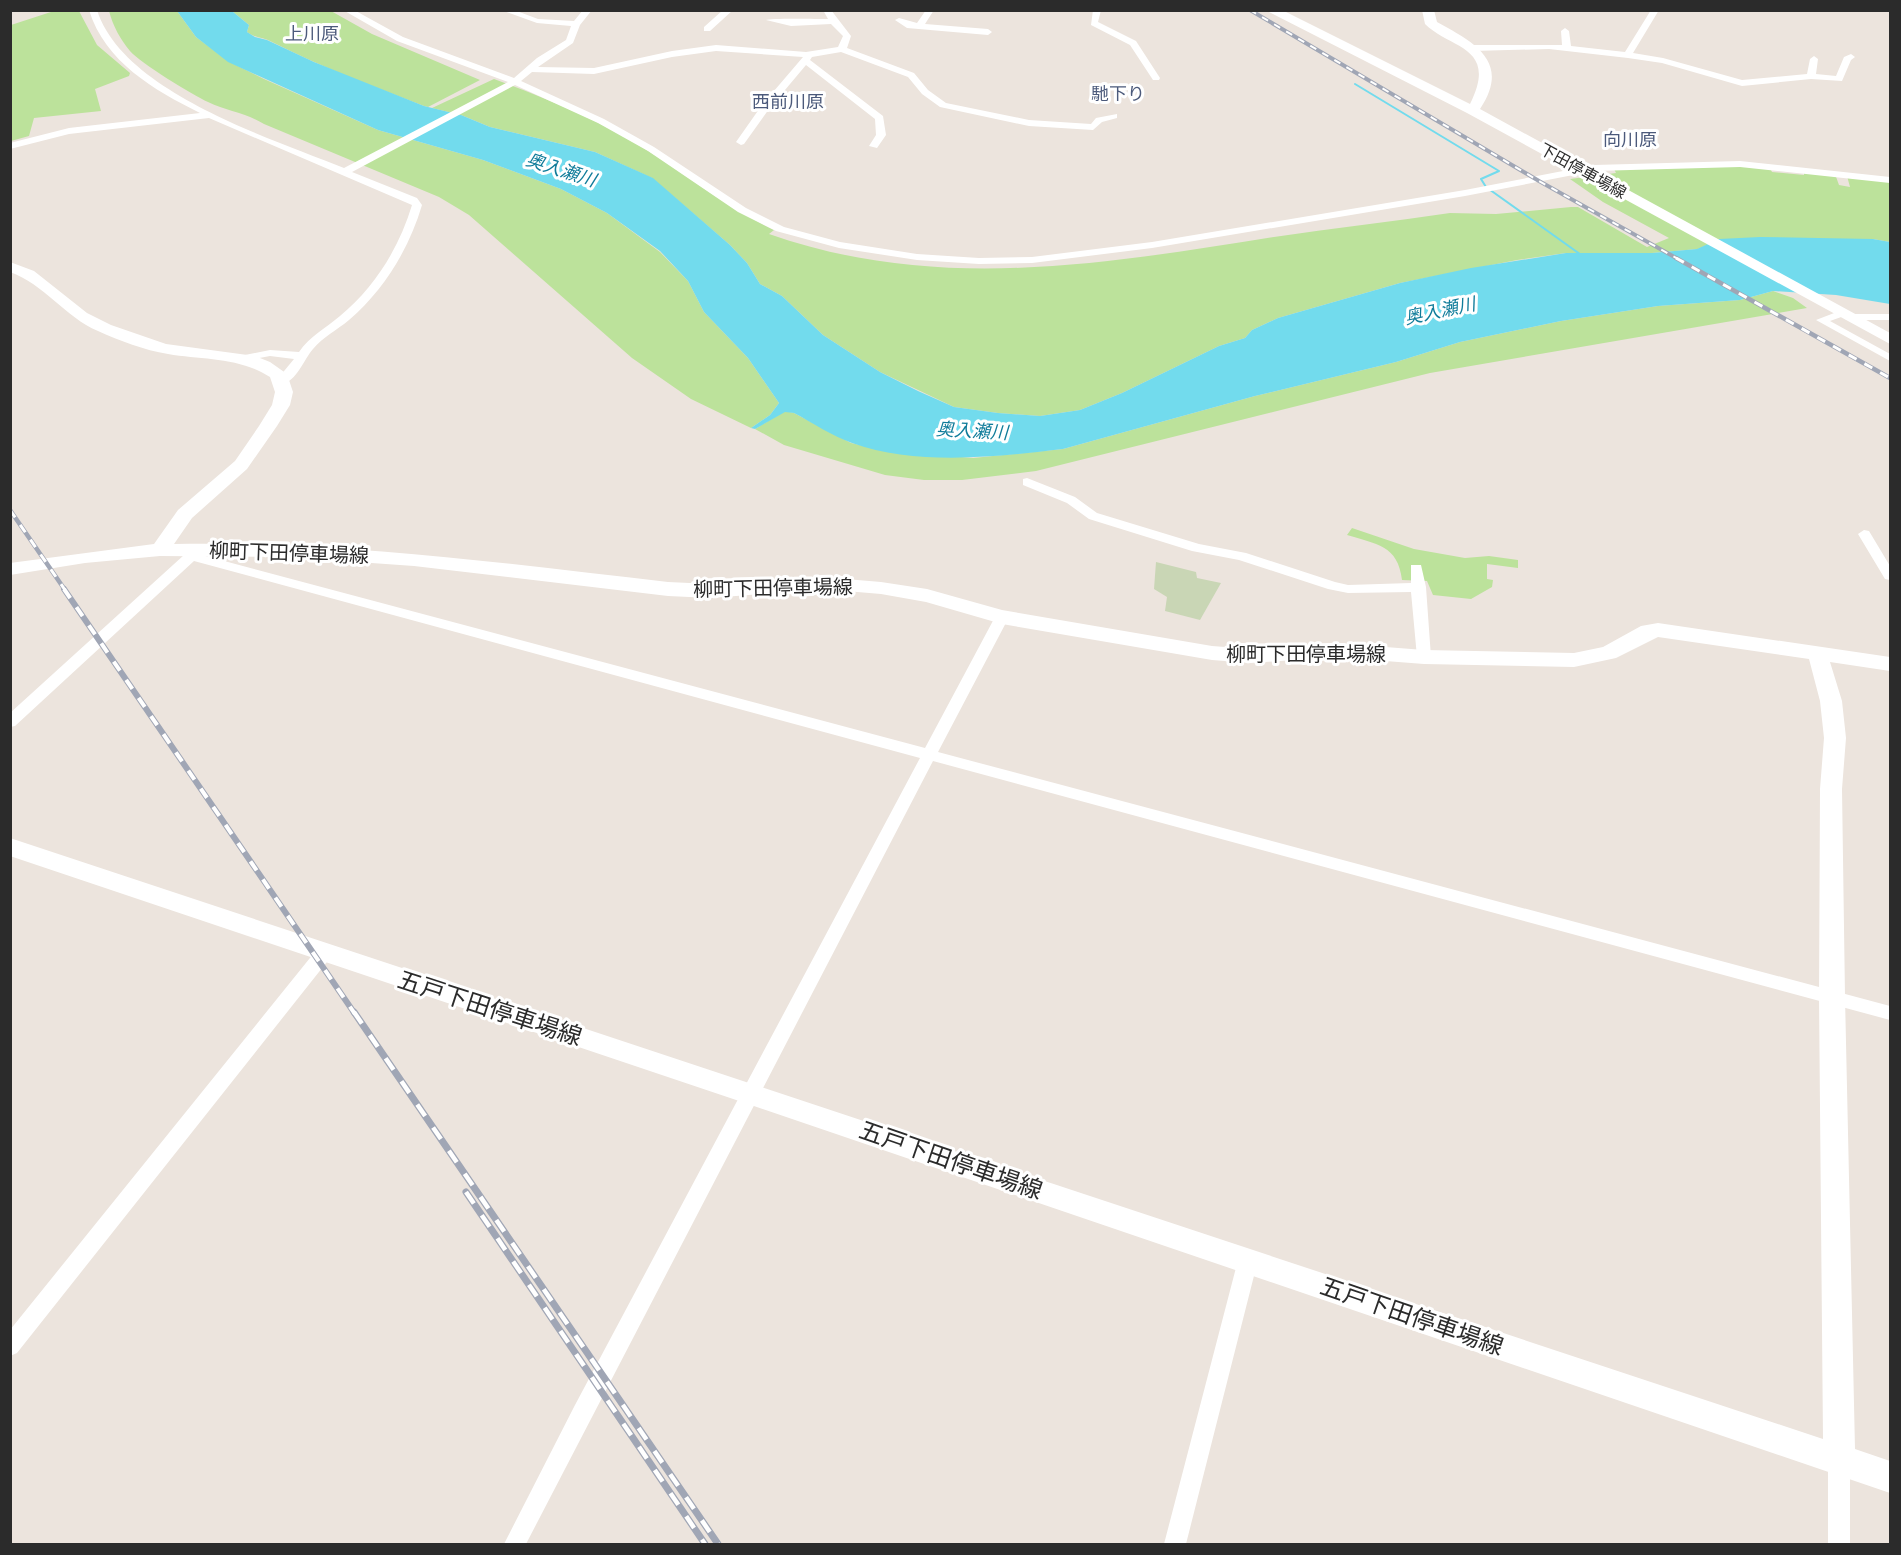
<svg xmlns="http://www.w3.org/2000/svg" width="1901" height="1555" font-family="Helvetica,'Noto Sans JP',sans-serif">
<style>
.green{fill:#bce29b}
.cemetery{fill:#c9d6b5}
.water{fill:#72dbed}
.lines{fill:none;stroke-linecap:round;stroke-linejoin:round}
.stream{stroke:#72dbed;stroke-width:2}
.street{fill:#fff;fill-rule:evenodd}
.secondary{fill:#fff;fill-rule:evenodd}
.rail-far3-casing{stroke:#a0a6b5;stroke-width:4}
.rail-far2-casing{stroke:#a0a6b5;stroke-width:4.5}
.rail-far1-casing{stroke:#a0a6b5;stroke-width:6}
.rail-casing{stroke:#a0a6b5;stroke-width:7}
.rail-far3{stroke:#fff;stroke-width:2;stroke-dasharray:7;stroke-linecap:butt}
.rail-far2{stroke:#fff;stroke-width:3;stroke-dasharray:9;stroke-linecap:butt}
.rail-far1{stroke:#fff;stroke-width:4;stroke-dasharray:11;stroke-linecap:butt}
.rail{stroke:#fff;stroke-width:4.5;stroke-dasharray:14;stroke-linecap:butt}
.labels{text-anchor:middle;dominant-baseline:central;stroke-width:6;stroke-linejoin:round;paint-order:stroke}
.far-street-label{font-size:16px;fill:#2b2b2b;stroke:#fff}
.far-neighbourhood-label{font-size:18px;fill:#4c5a7b;stroke:#fff}
.far-water-label{font-size:18px;font-style:italic;fill:#107c9a;stroke:#fff}
.street-label{font-size:20px;fill:#2b2b2b;stroke:#fff}
.near-street-label{font-size:24px;fill:#2b2b2b;stroke:#fff}
</style>
<rect width="100%" height="100%" fill="#ece4dd"/>
<path class="green" d="M54,11H79L97,45L130,73L129,76L95,89L101,111L34,118L29,136L11,141V25Z
M109,11H177L196,37L228,61L264,79L378,130L483,160L561,189L607,213L660,252L688,281L704,312L748,358L779,403L770,415L751,428L691,399L632,358L469,215L439,197L264,124C246,113 227,111 208,102C193,95 140,63 130,51C120,39 113,26 109,11Z
M232,11H331L372,34L480,80L428,107L424,106C372,86 321,67 272,42C263,37 255,38 247,32L249,25Z
M494,79C543,97 592,117 637,144C684,172 724,206 774,230L769,234C937,293 1103,264 1274,237C1333,228 1391,222 1450,213L1496,214L1571,207H1578L1647,247L1669,238L1603,202L1570,179L1616,173L1614,169L1730,166L1770,168L1772,172L1804,175V171L1835,174L1839,185L1850,187L1847,176L1890,182V242L1873,239H1720L1698,249L1652,253H1566L1517,260L1400,283L1278,318L1252,330L1245,338L1219,346L1122,393L1080,410L1040,416L998,413L954,407L880,372L823,335L782,296L760,284L747,263L730,245L652,178L595,152L490,127L461,115L432,108Z
M1773,291L1793,298L1807,308L1430,373L1036,471L962,480H924L885,475L784,445L755,429L785,411L794,413L851,443L882,450L973,458L1063,449L1255,396L1396,362L1460,342L1561,321L1658,306L1740,300Z
M1352,528L1414,549L1465,558L1489,556L1518,560V568L1487,564V579L1493,580L1492,587L1471,599L1433,595L1427,581L1402,580C1398,545 1376,544 1347,535Z"/>
<path class="cemetery" d="M1156,562L1196,572L1197,578L1221,583L1200,620L1165,611L1167,597L1154,589Z"/>
<path class="water" d="M177,11H232L249,25L247,32L255,37L267,40L314,62L424,106L461,115L490,127L595,152L653,178L730,245L747,263L760,284L782,296L823,335L880,372L918,391L954,407L998,413L1040,416L1080,410L1122,393L1219,346L1245,338L1252,330L1278,318L1400,283L1471,268L1566,253H1652L1697,249L1719,239L1760,237L1873,239L1890,242V304L1836,295L1773,291L1740,300L1658,306L1561,321L1460,342L1396,362L1255,396L1063,449C997,457 916,466 852,443C832,436 813,423 794,413L785,412L755,429L751,428L770,415L779,403L748,358L704,312L688,281L660,251L607,213L561,189L483,160L378,130L228,62L196,37Z"/>
<g class="lines">
<path class="stream" d="M1355,84L1499,171L1481,179L1486,187L1584,257"/>
<path class="street" d="M89,10H97C123,92 270,138 344,168L508,82L397,41L343,10H354L403,37L514,78L537,58L566,40L571,26L537,23L501,10H514L538,19L574,21L583,10H592L580,25L573,43L538,67L594,68L672,51L716,45L806,52L838,47L843,36L831,24L791,26L766,20C769,18 818,19 828,19L823,10H831L851,36L847,48L914,73L928,90L946,103L1029,120L1091,124L1096,118L1117,114V118L1102,122L1093,130L1029,126L940,107L922,94L908,77L841,52L812,57L810,60L883,116L886,135L877,148L869,146L876,135L875,119L806,65L769,109L744,144L741,145L736,142L762,105L803,57L716,51L672,57L594,74L532,72L521,81L604,119L654,147L746,208L784,227L840,242L917,254L979,258L1032,257L1152,242L1465,190L1594,165L1740,161L1890,177V183L1740,167L1594,171L1465,196L1152,248L1032,263L979,264L917,260L839,248L776,231L738,212L648,151L598,123L515,85L352,172L417,198L422,205C409,249 384,290 349,320C337,330 323,337 313,349C304,359 297,381 281,385L275,382L294,359L270,356L239,362L233,359L235,357L270,350L299,352C310,336 326,328 340,316C375,287 399,248 412,205L209,118L69,134L10,149V143L69,128L200,113C154,90 105,62 89,10Z
M723,10H733L710,31H704V27Z
M926,10H934L925,24L988,29L992,32L988,35L907,28L895,20L899,18L917,23Z
M1093,10H1101L1098,22L1136,41L1160,78L1159,80H1153L1130,45L1091,25Z
M1651,10H1659L1633,53L1663,58L1742,80L1807,74L1810,59L1814,56L1818,59L1816,74L1836,76L1844,57L1851,54L1855,57L1851,60L1842,81L1811,79L1742,86L1662,63L1628,58L1549,49L1473,51L1469,48L1473,45H1562L1561,31L1565,28L1569,31L1571,46L1625,52Z
M1842,310L1846,311L1847,314H1890V320H1849L1845,319L1844,316L1830,321L1890,354V361L1816,320Z
M1027,478L1075,497L1097,513L1199,544L1246,553L1335,582L1348,585L1411,583V565H1421L1426,587L1431,657L1424,662L1417,657L1411,592L1348,593L1328,589L1239,560L1192,551L1089,519L1067,503L1023,485V479Z
M1864,530L1869,531L1890,566V580L1885,579L1858,534Z
M191,546L196,547L198,554L925,748L995,617L997,614H1007L1009,617L938,752L1890,1006V1020L933,761L526,1544H504L575,1405L920,758L194,561L15,726L10,727V713L184,555L186,547Z
M324,946L330,948L332,953L330,958L17,1353L10,1356V1330L318,948Z
M1248,1251L1255,1254L1258,1260L1186,1544H1164L1238,1260L1241,1254Z
M1839,1449L1846,1453L1850,1460V1544H1828V1460L1832,1453Z"/>
<path class="secondary" d="M1265,10H1282L1470,104C1499,46 1450,49 1425,24L1422,10H1434L1437,22C1473,42 1512,61 1480,109L1890,333V344L1467,113Z
M10,262L34,271L87,313L111,325L166,344L255,356L270,362L287,374L293,392L290,405L277,426L247,469L192,518L174,544C340,541 504,563 668,582L711,584L822,577L881,582L927,589L1002,610L1212,646L1251,649L1334,643L1424,650L1574,653L1603,647L1641,626L1658,623L1890,657V671L1830,662L1842,701L1846,738L1842,789L1845,997L1855,1449L1890,1461V1493L751,1105L10,856V838L1823,1439L1819,997L1820,789L1824,738L1820,701L1809,659L1658,637L1616,658L1574,667L1424,664L1334,657L1251,663L1212,660L1002,624L926,602L881,594L822,589L711,598L668,596L414,566L287,557L160,556L85,563L10,575V563L154,544L178,510L235,461L259,426L272,405L275,392L270,377C239,357 203,360 168,354C144,350 120,341 98,331C65,317 44,284 10,272Z"/>
<defs>
<path id="rail-far3" d="M1250,10L1539,181L1678,259"/>
<path id="rail-far2" d="M1676,258L1890,378
M10,510L65,590"/>
<path id="rail-far1" d="M64,589L355,1014"/>
<path id="rail" d="M354,1012L718,1544
M466,1192L705,1544"/>
</defs>
<use href="#rail-far3" class="rail-far3-casing"/>
<use href="#rail-far2" class="rail-far2-casing"/>
<use href="#rail-far1" class="rail-far1-casing"/>
<use href="#rail" class="rail-casing"/>
<use href="#rail-far3" class="rail-far3"/>
<use href="#rail-far2" class="rail-far2"/>
<use href="#rail-far1" class="rail-far1"/>
<use href="#rail" class="rail"/>
</g>
<g class="labels">
<g class="far-street-label">
<text transform="translate(1583 171) rotate(29)">下田停車場線</text>
</g>
<g class="far-neighbourhood-label">
<text x="312" y="34">上川原</text>
<text x="1118" y="94">馳下り</text>
<text x="788" y="102">西前川原</text>
<text x="1630" y="140">向川原</text>
</g>
<g class="far-water-label">
<text transform="translate(561 170) rotate(18)">奥入瀬川</text>
<text transform="translate(1440 311) rotate(-12)">奥入瀬川</text>
<text transform="translate(972 431) rotate(3)">奥入瀬川</text>
</g>
<g class="street-label">
<text transform="translate(289 553) rotate(2)">柳町下田停車場線</text>
<text transform="translate(773 588) rotate(-1)">柳町下田停車場線</text>
<text x="1306" y="654">柳町下田停車場線</text>
</g>
<g class="near-street-label">
<text transform="translate(490 1008) rotate(18)">五戸下田停車場線</text>
<text transform="translate(951 1160) rotate(19)">五戸下田停車場線</text>
<text transform="translate(1412 1316) rotate(19)">五戸下田停車場線</text>
</g>
</g>
<rect width="1901" height="1555" fill="none" stroke="#2b2b2b" stroke-width="24"/>
</svg>
